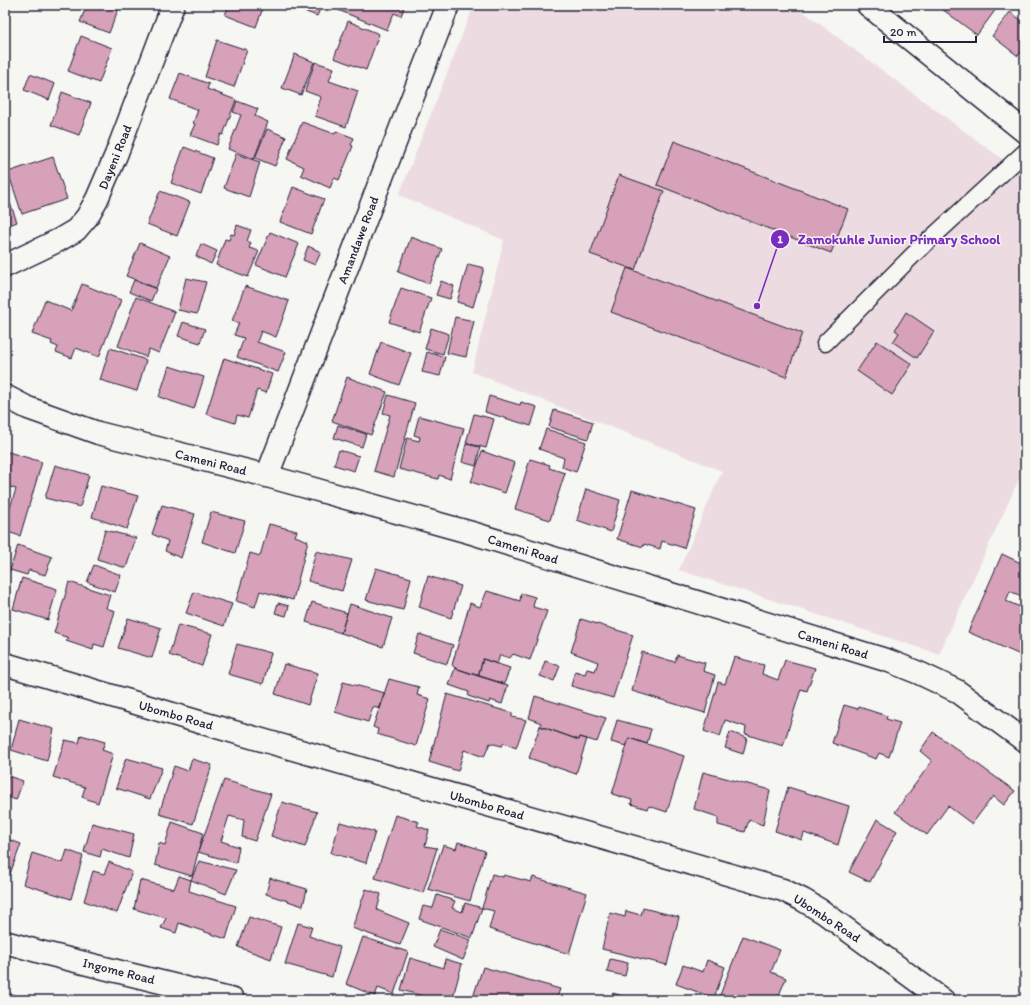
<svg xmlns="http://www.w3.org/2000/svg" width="1030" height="1005" font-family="Itim,sans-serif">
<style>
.built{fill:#ecdce1}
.building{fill:#d6a1b9;stroke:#22223b}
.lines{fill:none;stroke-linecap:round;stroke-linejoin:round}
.lane-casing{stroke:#22223b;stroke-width:19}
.street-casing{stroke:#22223b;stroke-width:25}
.lane{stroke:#f6f6f2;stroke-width:16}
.street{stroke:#f6f6f2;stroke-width:22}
.labels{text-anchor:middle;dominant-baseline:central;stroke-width:3;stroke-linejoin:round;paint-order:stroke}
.street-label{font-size:13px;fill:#22223b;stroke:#f6f6f2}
.leader{fill:none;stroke:#7b2cbf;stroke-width:1.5}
.callout-dot{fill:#7b2cbf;stroke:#f6f6f2;stroke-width:1.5}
.mark-label{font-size:12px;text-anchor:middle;font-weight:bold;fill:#fff}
.callout-label{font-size:14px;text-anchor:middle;font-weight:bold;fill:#7b2cbf;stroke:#f6f6f2;stroke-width:3;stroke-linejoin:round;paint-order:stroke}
</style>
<rect width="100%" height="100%" fill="#f6f6f2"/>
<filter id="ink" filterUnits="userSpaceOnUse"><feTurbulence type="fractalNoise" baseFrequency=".025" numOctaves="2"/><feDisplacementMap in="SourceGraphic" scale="8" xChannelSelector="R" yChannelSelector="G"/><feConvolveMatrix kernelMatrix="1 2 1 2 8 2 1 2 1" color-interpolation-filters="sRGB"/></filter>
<g filter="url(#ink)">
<path class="built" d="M474,5H794L1025,176V466L939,654L679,570L722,471L472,372L504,240L399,195Z"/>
<path class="building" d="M87,5H120L109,33L80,22Z
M229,5H264L256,27L225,15Z
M303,5H315L321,7L317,16L301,10Z
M340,5H405L401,16L394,13L387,30L338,10Z
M938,5H999L977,35L938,6Z
M1010,12L1025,23V47L1018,56L992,36Z
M348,21L379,34L366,70L334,58Z
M81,36L112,48L99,83L68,71Z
M217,40L247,50L234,87L205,77Z
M295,54L314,62L301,95L282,88Z
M315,62L334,68L329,81L358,91L346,127L315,116L321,97L305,91Z
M180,73L209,84L207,89L236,100L223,135L221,134L217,145L190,135L195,124L193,123L198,110L170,99Z
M30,74L55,84L49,100L24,90Z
M62,92L91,103L79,135L51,125Z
M237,101L258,109L255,116L268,122L254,159L228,149L241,115L233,112Z
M302,122L335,134L336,131L354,138L351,145L353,146L339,180L334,178L330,188L301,175L304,167L287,159Z
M267,129L286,137L275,166L255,158Z
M674,141L848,209L831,253L657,185Z
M184,147L213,158L201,194L171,183Z
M236,154L260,162L249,197L224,188Z
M53,157L67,199L22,214L8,172Z
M619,175L664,191L635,270L590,254Z
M293,187L324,199L311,234L280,222Z
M5,189L17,222L5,227Z
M160,191L190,202L177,236L147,224Z
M237,225L251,230L247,241L251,243L249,248L259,251L248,277L216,265L225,239L229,240L231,234L234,235Z
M270,232L299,244L285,277L256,265Z
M411,237L442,249L429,284L398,272Z
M140,243L170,256L156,288L126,276Z
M201,244L217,251L211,264L196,256Z
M308,246L321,252L315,265L303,260Z
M468,264L484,268L473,307L457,302Z
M627,268L802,333L786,377L611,312Z
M186,278L206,282L197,314L178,310Z
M134,280L156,289L151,301L129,292Z
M441,281L454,286L450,299L436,295Z
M82,284L121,300L99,357L76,348L72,358L56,352L58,347L51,344L52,341L32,334L45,300L71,311Z
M245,286L289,301L276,337L261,331L257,342L286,352L278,372L237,357L244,338L234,335L239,323L232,321Z
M401,288L431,298L419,332L389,322Z
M136,297L175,312L159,353L149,349L146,357L118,346Z
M906,312L934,331L917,358L893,342L899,333L895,330Z
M455,317L474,321L466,357L447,353Z
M183,322L205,329L200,343L178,336Z
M431,328L449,334L443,354L425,349Z
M877,341L912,364L892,395L857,371Z
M381,342L411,353L399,385L370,374Z
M110,348L146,360L137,391L100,380Z
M427,352L445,357L440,376L422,372Z
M224,358L272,374L266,393L257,390L248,418L237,415L235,423L206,414Z
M169,366L204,377L194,409L159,397Z
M347,377L387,392L371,435L332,421Z
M388,395L415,403L394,477L374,471L390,415L383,413Z
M489,396L520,405L521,402L537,407L531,426L485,412Z
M554,410L593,422L588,439L549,427Z
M474,414L494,419L486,448L466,443Z
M419,416L464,428L450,479L439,475L438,479L399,469L407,438L419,441L420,437L414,435Z
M338,425L366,434L362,447L334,438Z
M546,429L586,442L576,472L562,467L564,458L539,449Z
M466,444L480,447L476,466L462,462Z
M339,450L359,456L354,471L334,465Z
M5,451L42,462L20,536L5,531V506L10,508L16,489L5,485Z
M482,451L515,463L505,493L471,482Z
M530,459L550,465L549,468L565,473L550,520L515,509Z
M55,465L89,475L80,507L45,498Z
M101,486L138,496L127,529L92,517Z
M586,489L620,500L611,532L577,520Z
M632,490L696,510L684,548L662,541L660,549L644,544L643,547L617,539Z
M162,505L195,514L181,558L165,551L168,541L152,534Z
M211,512L245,521L235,553L202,542Z
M269,524L297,531L295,536L308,541L293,600L260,591L255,607L236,601L250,553L260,556Z
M105,530L136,538L126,568L97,559Z
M18,545L52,557L45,575L29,570L27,575L10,570Z
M316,551L352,560L342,591L308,581Z
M1002,554L1025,565V598L1010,591L1006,601L1025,609V657L968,632Z
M94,565L121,575L115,592L87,582Z
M376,568L411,578L403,610L366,600Z
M428,576L461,586L451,618L419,607Z
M22,578L57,589L48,620L13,609Z
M69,582L110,595L106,608L115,611L104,647L94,644L93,650L66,641L69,638L54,633Z
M487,591L520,601L521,593L535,597L533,607L547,611L530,660L513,654L510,658L500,655L497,664L483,659L478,676L455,668L452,665L470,603L480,607Z
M194,592L232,604L224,626L186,613Z
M312,602L347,613L341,633L306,622Z
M278,603L289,606L286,616L275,613Z
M350,604L392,618L383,647L341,633Z
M128,618L161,628L152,658L118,648Z
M581,619L633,635L613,698L571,686L575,671L585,674L587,669L595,671L598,662L571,652Z
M178,625L212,634L202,666L169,655Z
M419,634L453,645L447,664L413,653Z
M237,644L271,653L263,684L228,674Z
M642,652L675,662L677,655L705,663L703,671L715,675L705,713L632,691Z
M734,657L764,665L762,674L778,680L785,660L815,668L807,691L801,689L783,746L745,734L746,727L725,720L720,737L704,731L718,682L725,684Z
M483,659L510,668L504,684L478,676Z
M545,661L560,666L554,681L540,676Z
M284,664L318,673L308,705L275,694Z
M455,668L508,685L502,704L490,700L489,703L468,696L469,692L449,685Z
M389,679L419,687L417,695L430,699L416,746L377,734L378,729L373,727Z
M343,682L385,693L380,709L373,707L368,722L335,712Z
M447,694L512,713V717L526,720L516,748L504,743L502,746L490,743L484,757L464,750L458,771L429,762Z
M535,696L606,718L597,742L580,737L579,740L540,726L541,723L529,718Z
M844,705L858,709L859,707L887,716L886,719L900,723L889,757L879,753L876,759L832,743Z
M19,719L54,729L47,761L11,750Z
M617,720L651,729L647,744L629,738L626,746L611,742Z
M540,726L579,740L580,737L587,739L576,774L529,758Z
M730,732L747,738L743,754L725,748Z
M933,732L1015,791L1004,805L993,796L972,824L948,806L927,835L895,812L932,761L920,751Z
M81,735L105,742L102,750L113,754L98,803L82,797L85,787L53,777L65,740L79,743Z
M629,738L684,756L667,812L649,806L647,809L631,804L632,800L612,794Z
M126,758L162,768L150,799L116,788Z
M192,759L212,765L193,824L159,814L174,766L188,771Z
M703,772L770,790L763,825L749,820L745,832L718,825V817L694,809Z
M5,775L23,781L16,800L5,796Z
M224,780L271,794L255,841L242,837L244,820L229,816L221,841L239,847L236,863L198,852Z
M788,787L849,806L838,845L804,833L802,840L775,831Z
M282,802L317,812L305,847L271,836Z
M395,815L419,822L417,826L429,830L425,846L437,848L423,893L375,878Z
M877,819L897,831L870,882L849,872Z
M172,822L203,833L192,876L155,865L159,843L165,845Z
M340,822L375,832L366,863L331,853Z
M92,823L134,834L129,858L102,849L100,857L84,852Z
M5,838L21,844L10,874L5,873Z
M458,842L485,851L470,901L428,889L443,845L456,849Z
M67,850L83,856L71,899L23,884L32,853L63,863Z
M199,861L236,870L226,894L191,880Z
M109,862L132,872L117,913L84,901L93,871L104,874Z
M492,874L503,877L504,875L531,882L533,877L587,893L569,954L489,929L494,911L482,908Z
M179,876L191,880L189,891L236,906L226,939L179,923L176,933L161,928L166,918L134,909L140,880L174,889Z
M270,878L307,889L303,906L266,894Z
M366,889L381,894L377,910L409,923L400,945L352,928Z
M437,895L455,901L452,908L462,912L465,903L482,908L472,938L419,919L423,906L433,908Z
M643,908L679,917L667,965L602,949L610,913L625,917L626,911L641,915Z
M249,917L281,927L271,959L238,947Z
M298,923L312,927L309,936L340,947L332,977L285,964Z
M440,929L471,940L463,960L433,947Z
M743,936L780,950L771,972L786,978L777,1000H718Z
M363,937L408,952L394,994L378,988L375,996L346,984Z
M410,958L444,968L445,959L462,964L452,1000H438L401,990Z
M610,959L628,963L625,976L607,972Z
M707,960L725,967L714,998L676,984L683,965L703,972Z
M483,967L560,989L556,1000H472Z
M8,993L31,1000H5Z
M613,993L634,1000H611Z"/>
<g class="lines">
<defs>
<path id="lane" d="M825,343L913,255L1025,152"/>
<path id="street" d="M868,5L1025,132
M5,266L59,240L76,230L87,217L97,199L116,155L173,5
M5,396L28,408L98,433L267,476L472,533L889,661L919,673L957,691L1025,741
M267,476L448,5
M5,664L196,721L783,890L803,900L823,912L943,1000
M5,942L44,953L233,1000"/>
</defs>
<use href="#lane" class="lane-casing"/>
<use href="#street" class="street-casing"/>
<use href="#lane" class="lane"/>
<use href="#street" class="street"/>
</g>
</g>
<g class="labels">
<g class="street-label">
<text transform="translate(115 157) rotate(-68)">Dayeni Road</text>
<text transform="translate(358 240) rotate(-69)">Amandawe Road</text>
<text transform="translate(211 462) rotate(14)">Cameni Road</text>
<text transform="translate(523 549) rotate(17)">Cameni Road</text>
<text transform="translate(833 644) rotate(17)">Cameni Road</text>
<text transform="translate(176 715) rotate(16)">Ubombo Road</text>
<text transform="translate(487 805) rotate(16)">Ubombo Road</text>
<text transform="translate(827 918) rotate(33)">Ubombo Road</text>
<text transform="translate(119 971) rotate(14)">Ingome Road</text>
</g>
</g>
<path class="leader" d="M757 306L780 239"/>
<g class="callout-dot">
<circle cx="757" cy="306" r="4"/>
<circle cx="780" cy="239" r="10"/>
</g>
<g class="mark-label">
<text x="780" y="243">1</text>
</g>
<g class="callout-label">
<text x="899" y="244">Zamokuhle Junior Primary School</text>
</g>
<rect width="1030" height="1005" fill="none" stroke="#f6f6f2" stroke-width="20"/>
<rect x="10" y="10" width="1010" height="985" fill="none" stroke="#22223b" stroke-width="1.5" filter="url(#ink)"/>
<path d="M884 36v6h92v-6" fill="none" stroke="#22223b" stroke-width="2"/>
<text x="890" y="36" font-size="12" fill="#22223b" stroke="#f6f6f2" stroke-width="3" paint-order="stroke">20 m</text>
</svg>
